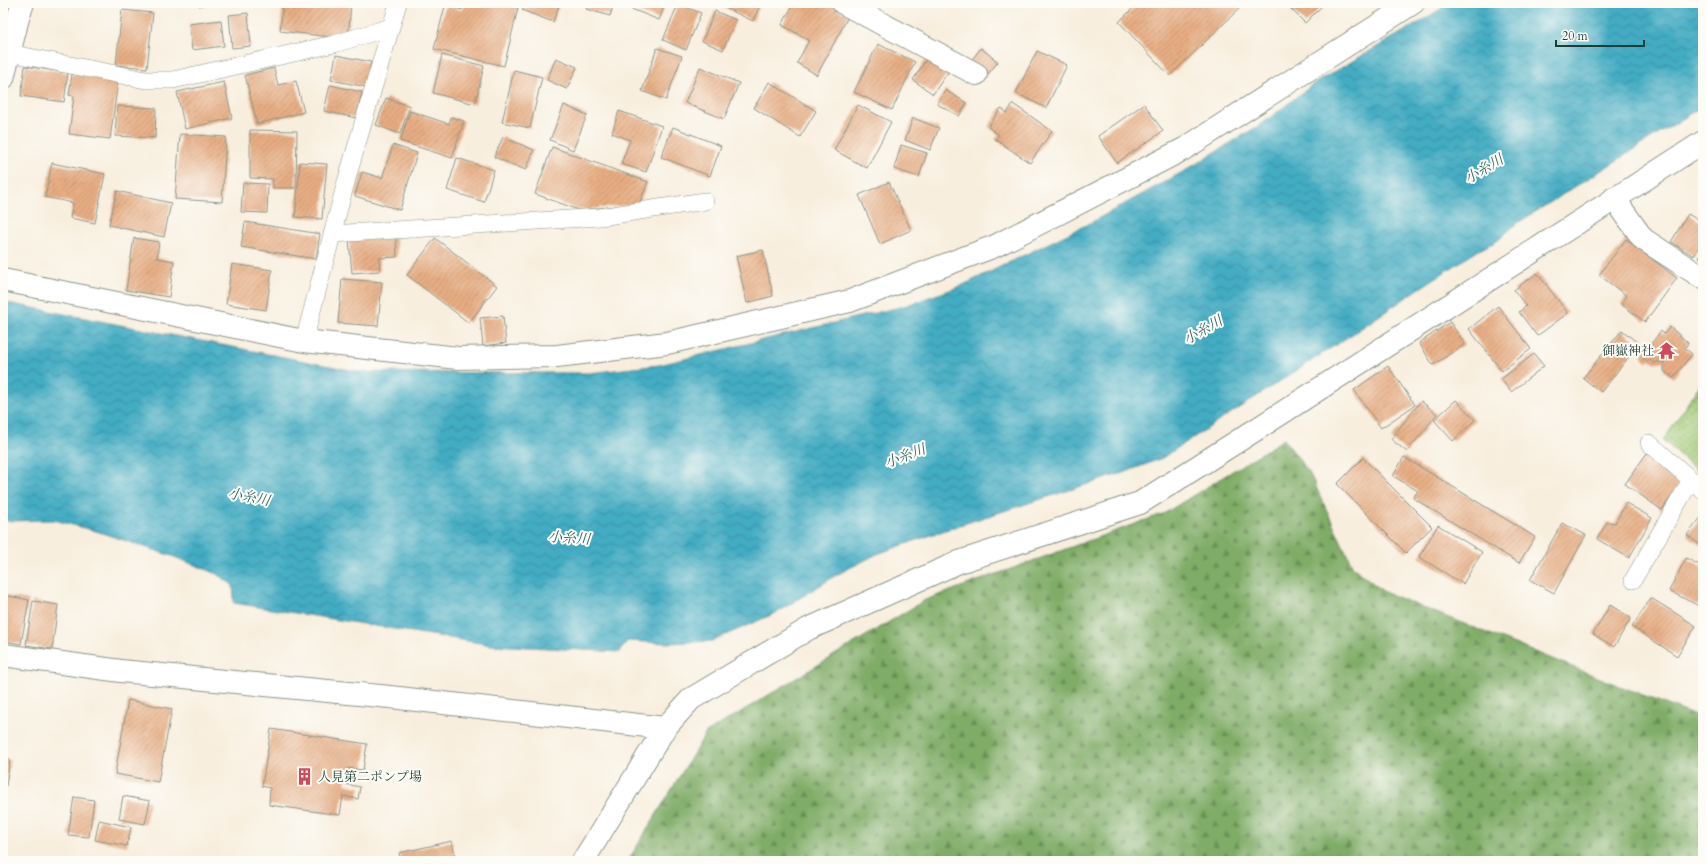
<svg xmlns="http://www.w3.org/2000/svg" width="1706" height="864" font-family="Cardo,'Noto Serif JP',serif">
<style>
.forest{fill:url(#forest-firs);stroke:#4f744d}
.park{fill:url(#park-dots);stroke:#5f8254}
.water{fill:url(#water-waves);stroke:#31747c}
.building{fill:url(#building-hatch)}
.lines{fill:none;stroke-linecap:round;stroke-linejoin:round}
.service-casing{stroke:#8c9689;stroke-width:18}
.minor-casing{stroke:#8c9689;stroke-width:24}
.service{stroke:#fff;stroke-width:17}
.minor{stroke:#fff;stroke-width:22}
.labels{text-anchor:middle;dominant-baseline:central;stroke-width:4;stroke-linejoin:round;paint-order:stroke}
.poi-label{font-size:13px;fill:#1f3d34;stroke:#fdfcf7;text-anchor:end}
.water-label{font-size:14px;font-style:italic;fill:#2c6466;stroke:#fdfcf7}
</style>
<defs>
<pattern id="forest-firs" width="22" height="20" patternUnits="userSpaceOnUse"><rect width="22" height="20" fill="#7fac66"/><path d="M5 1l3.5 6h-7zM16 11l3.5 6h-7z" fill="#678d55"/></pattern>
<pattern id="park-dots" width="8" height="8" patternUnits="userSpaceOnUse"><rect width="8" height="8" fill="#9fc874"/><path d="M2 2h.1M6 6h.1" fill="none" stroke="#81a460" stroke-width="1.8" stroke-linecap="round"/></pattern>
<pattern id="water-waves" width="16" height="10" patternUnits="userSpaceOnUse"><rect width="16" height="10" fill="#43acc3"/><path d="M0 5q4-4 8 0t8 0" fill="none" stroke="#378d9f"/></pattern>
<pattern id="building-hatch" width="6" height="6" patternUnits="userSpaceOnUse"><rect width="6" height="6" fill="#e8ae84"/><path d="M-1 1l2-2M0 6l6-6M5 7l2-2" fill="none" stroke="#bb8f6d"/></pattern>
</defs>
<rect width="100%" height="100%" fill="#fdfcf7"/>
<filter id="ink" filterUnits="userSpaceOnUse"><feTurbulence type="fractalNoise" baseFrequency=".025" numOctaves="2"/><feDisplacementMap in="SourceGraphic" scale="8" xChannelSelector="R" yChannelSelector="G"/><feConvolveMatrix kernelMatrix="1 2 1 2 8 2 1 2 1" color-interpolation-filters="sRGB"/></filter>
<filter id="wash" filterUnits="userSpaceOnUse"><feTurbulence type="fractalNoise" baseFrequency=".012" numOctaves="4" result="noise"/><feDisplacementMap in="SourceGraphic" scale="16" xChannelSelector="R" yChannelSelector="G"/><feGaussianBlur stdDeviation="0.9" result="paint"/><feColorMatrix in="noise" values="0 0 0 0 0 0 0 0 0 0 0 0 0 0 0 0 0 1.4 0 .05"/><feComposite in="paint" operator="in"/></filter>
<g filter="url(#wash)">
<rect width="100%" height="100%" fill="#f8eede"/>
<path class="forest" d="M1284,439L1310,474L1353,567L1384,592L1703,719V861H628L706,733L925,600L1165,513Z"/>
<path class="park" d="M1703,380V476L1663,440Z"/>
<path class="water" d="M1450,3H1703V106L1516,224L1497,241L1479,250L1426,284L1354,333L1162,458L1126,472L957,526L877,554L838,574L778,612L712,641L667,643L627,641L620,652L492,645L234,603L233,585L215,573L172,556L96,531L54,520L3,521V302L360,372L589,373L659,365L904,306L961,286L1092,222L1186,170L1263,123L1315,83L1425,19Z"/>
<g id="blocks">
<path class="building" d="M3,3H7L3,10Z
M198,3H210V4L199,6Z
M283,3H351L348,39L280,31Z
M464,3H497L518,8L504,66L434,49L445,6L462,10Z
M524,3H560L553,22L522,10Z
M588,3H614L610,16L586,9Z
M619,3H666L659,20L619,4Z
M723,3H761L753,21L721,6Z
M794,3H827L849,15L817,75L797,63L809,40L782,25Z
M1138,3H1245L1170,76L1119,22Z
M1294,3H1325L1305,23L1289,7Z
M678,4L701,13L686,50L663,40Z
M122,10L153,13L147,68L116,65Z
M715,11L736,20L723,50L702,41Z
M248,13L251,46L232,48L229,15Z
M221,20L224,46L192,50L189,24Z
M878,44L915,62L892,110L854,92Z
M657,48L682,56L666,100L642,91Z
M981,48L998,62L986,76L970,62Z
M1037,51L1067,65L1046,108L1016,93Z
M336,55L371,62L367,87L331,80Z
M442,55L484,66L475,104L433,93Z
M929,55L950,69L933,94L913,80Z
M556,58L577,67L567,89L547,80Z
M25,66L68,73L64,102L21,96Z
M700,67L739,83L724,119L685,103Z
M274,68L278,85L296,81L304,112L257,124L245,75Z
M514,70L542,77L530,128L502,122Z
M72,74L118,81L110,139L69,134L74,96L69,95Z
M224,82L232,118L185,129L177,92Z
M769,82L816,111L800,137L754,108Z
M330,85L362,92L356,118L324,111Z
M945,90L967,103L959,116L937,104Z
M386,98L410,106L400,134L376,125Z
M1013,104L1052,131L1030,163L995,139L999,135L988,127L1001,108L1007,113Z
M1144,104L1163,131L1117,163L1098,136Z
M564,105L587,115L573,150L550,140Z
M858,105L891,122L867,168L834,150Z
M117,106L156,108L155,138L115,136Z
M410,111L449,124L451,117L464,121L452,158L400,141Z
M619,111L662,126L646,172L621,164L630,140L612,133Z
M913,118L939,128L930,150L905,140Z
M673,127L721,146L710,176L661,157Z
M250,130L297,131L296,188H273V179L250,178Z
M180,134L226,137L222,202L175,199Z
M503,137L534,150L526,170L494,157Z
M393,145L417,153L400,210L355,196L362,172L382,178Z
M901,145L927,153L919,177L894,169Z
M552,147L648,182L639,204L579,210L535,194Z
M457,158L494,170L484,202L447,190Z
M300,162L327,164L322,219L295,217Z
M52,163L105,174L95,223L70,218L73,203L45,197Z
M889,182L911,230L880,244L859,195Z
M243,183L268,184L267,213L241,212Z
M117,191L171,203L164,237L109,225Z
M1688,214L1703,223V240L1694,256L1671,242Z
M245,222L320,234L316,259L241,247Z
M396,236L397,257L379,258L380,271L352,273L349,240Z
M134,238L159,242L157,258L174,261L169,297L126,290Z
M435,238L497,286L469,323L407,275Z
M1626,239L1677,278L1645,322L1621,304L1627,296L1599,275Z
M763,250L773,296L747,303L736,256Z
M1703,251V260L1699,257Z
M232,264L272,270L266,310L226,304Z
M1537,273L1568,313L1537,336L1519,312L1526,306L1514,290Z
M342,279L382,282L378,326L338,323Z
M1498,306L1531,349L1502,371L1469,329Z
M503,316L506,343L483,346L480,318Z
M1450,322L1465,344L1433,365L1419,343Z
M1670,327L1688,343L1685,348L1692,354L1673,378L1664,371V361L1654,363L1649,359L1647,362L1642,356L1661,331L1664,334Z
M1622,330L1639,344L1601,392L1583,378Z
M1534,354L1544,366L1511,392L1501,379Z
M1388,366L1415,405L1381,428L1354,390Z
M1456,400L1475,420L1453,441L1434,420Z
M1421,401L1437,414L1407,452L1391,439Z
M1647,453L1683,479L1662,510L1625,484Z
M1404,457L1535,537L1519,563L1413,498L1418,491L1393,476Z
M1363,458L1432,527L1406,553L1337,484Z
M1626,503L1652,518L1629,558L1597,539L1607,522L1615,523Z
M1703,515V547L1687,535Z
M1562,523L1586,535L1554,593L1530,580Z
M1438,525L1482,552L1463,584L1419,557Z
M1686,558L1703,567V608L1669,591Z
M3,595L29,600L21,644L3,641Z
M1651,598L1696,626L1677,656L1632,627Z
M33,601L58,605L52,649L26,645Z
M1610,605L1631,618L1614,647L1593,634Z
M128,700L172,709L158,782L115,774Z
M271,729L367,744L363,770L348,768L345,784L360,787L358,799L343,796L340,815L269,805L270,788L262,786Z
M3,759L10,760L6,786L3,785Z
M123,796L150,801L145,824L119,819Z
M74,797L94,800L89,837L68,835Z
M99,820L131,827L127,846L95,840Z
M452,841L456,861H401L399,853Z"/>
</g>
</g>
<g filter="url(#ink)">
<use href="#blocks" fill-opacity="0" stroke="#8c9689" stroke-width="1"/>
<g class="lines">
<defs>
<path id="service" d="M9,53L146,80H173L334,44L391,27
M332,234L600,217L705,201
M304,341L346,182L398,3
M1649,443L1703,490
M1633,580L1691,480"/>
<path id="minor" d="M843,3L976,74
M3,78L18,18L23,3
M1614,198L1643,239L1703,278
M3,280L304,341L458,358L557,356L667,343L850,301L995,246L1184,149L1413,3
M3,655L121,671L390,697L665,728
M583,861L665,728L691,699L808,629L959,562L1140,503L1260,427L1703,142"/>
</defs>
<use href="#service" class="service-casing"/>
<use href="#minor" class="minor-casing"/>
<use href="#service" class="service"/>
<use href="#minor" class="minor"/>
</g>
</g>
<defs>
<symbol id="temple-bare" viewBox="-9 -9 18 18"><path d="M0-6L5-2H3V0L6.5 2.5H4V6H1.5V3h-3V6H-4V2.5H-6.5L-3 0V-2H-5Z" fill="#d1495b" stroke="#fdfcf7" stroke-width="2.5" paint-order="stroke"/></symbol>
<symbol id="building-bare" viewBox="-9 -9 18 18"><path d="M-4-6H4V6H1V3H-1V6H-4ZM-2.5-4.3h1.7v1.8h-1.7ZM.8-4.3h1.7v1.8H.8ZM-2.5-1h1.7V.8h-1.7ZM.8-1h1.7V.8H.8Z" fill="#d1495b" stroke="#fdfcf7" stroke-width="2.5" paint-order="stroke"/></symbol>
</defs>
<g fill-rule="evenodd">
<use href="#temple-bare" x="1654" y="338" width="25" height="25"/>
<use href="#building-bare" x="292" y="764" width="25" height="25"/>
</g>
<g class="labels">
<g class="poi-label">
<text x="1654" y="351">御嶽神社</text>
<text x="318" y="777" text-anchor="start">人見第二ポンプ場</text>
</g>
<g class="water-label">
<text transform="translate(1484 169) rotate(-31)">小糸川</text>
<text transform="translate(1203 330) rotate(-30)">小糸川</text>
<text transform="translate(905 456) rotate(-21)">小糸川</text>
<text transform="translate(249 497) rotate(11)">小糸川</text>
<text transform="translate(569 538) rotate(4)">小糸川</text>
</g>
</g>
<rect width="1706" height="864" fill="none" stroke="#fdfcf7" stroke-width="16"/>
<path d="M1556 40v6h88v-6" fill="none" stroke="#1f3d34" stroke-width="2"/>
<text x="1562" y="40" font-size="12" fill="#1f3d34" stroke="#fdfcf7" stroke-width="3" paint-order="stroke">20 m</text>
</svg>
